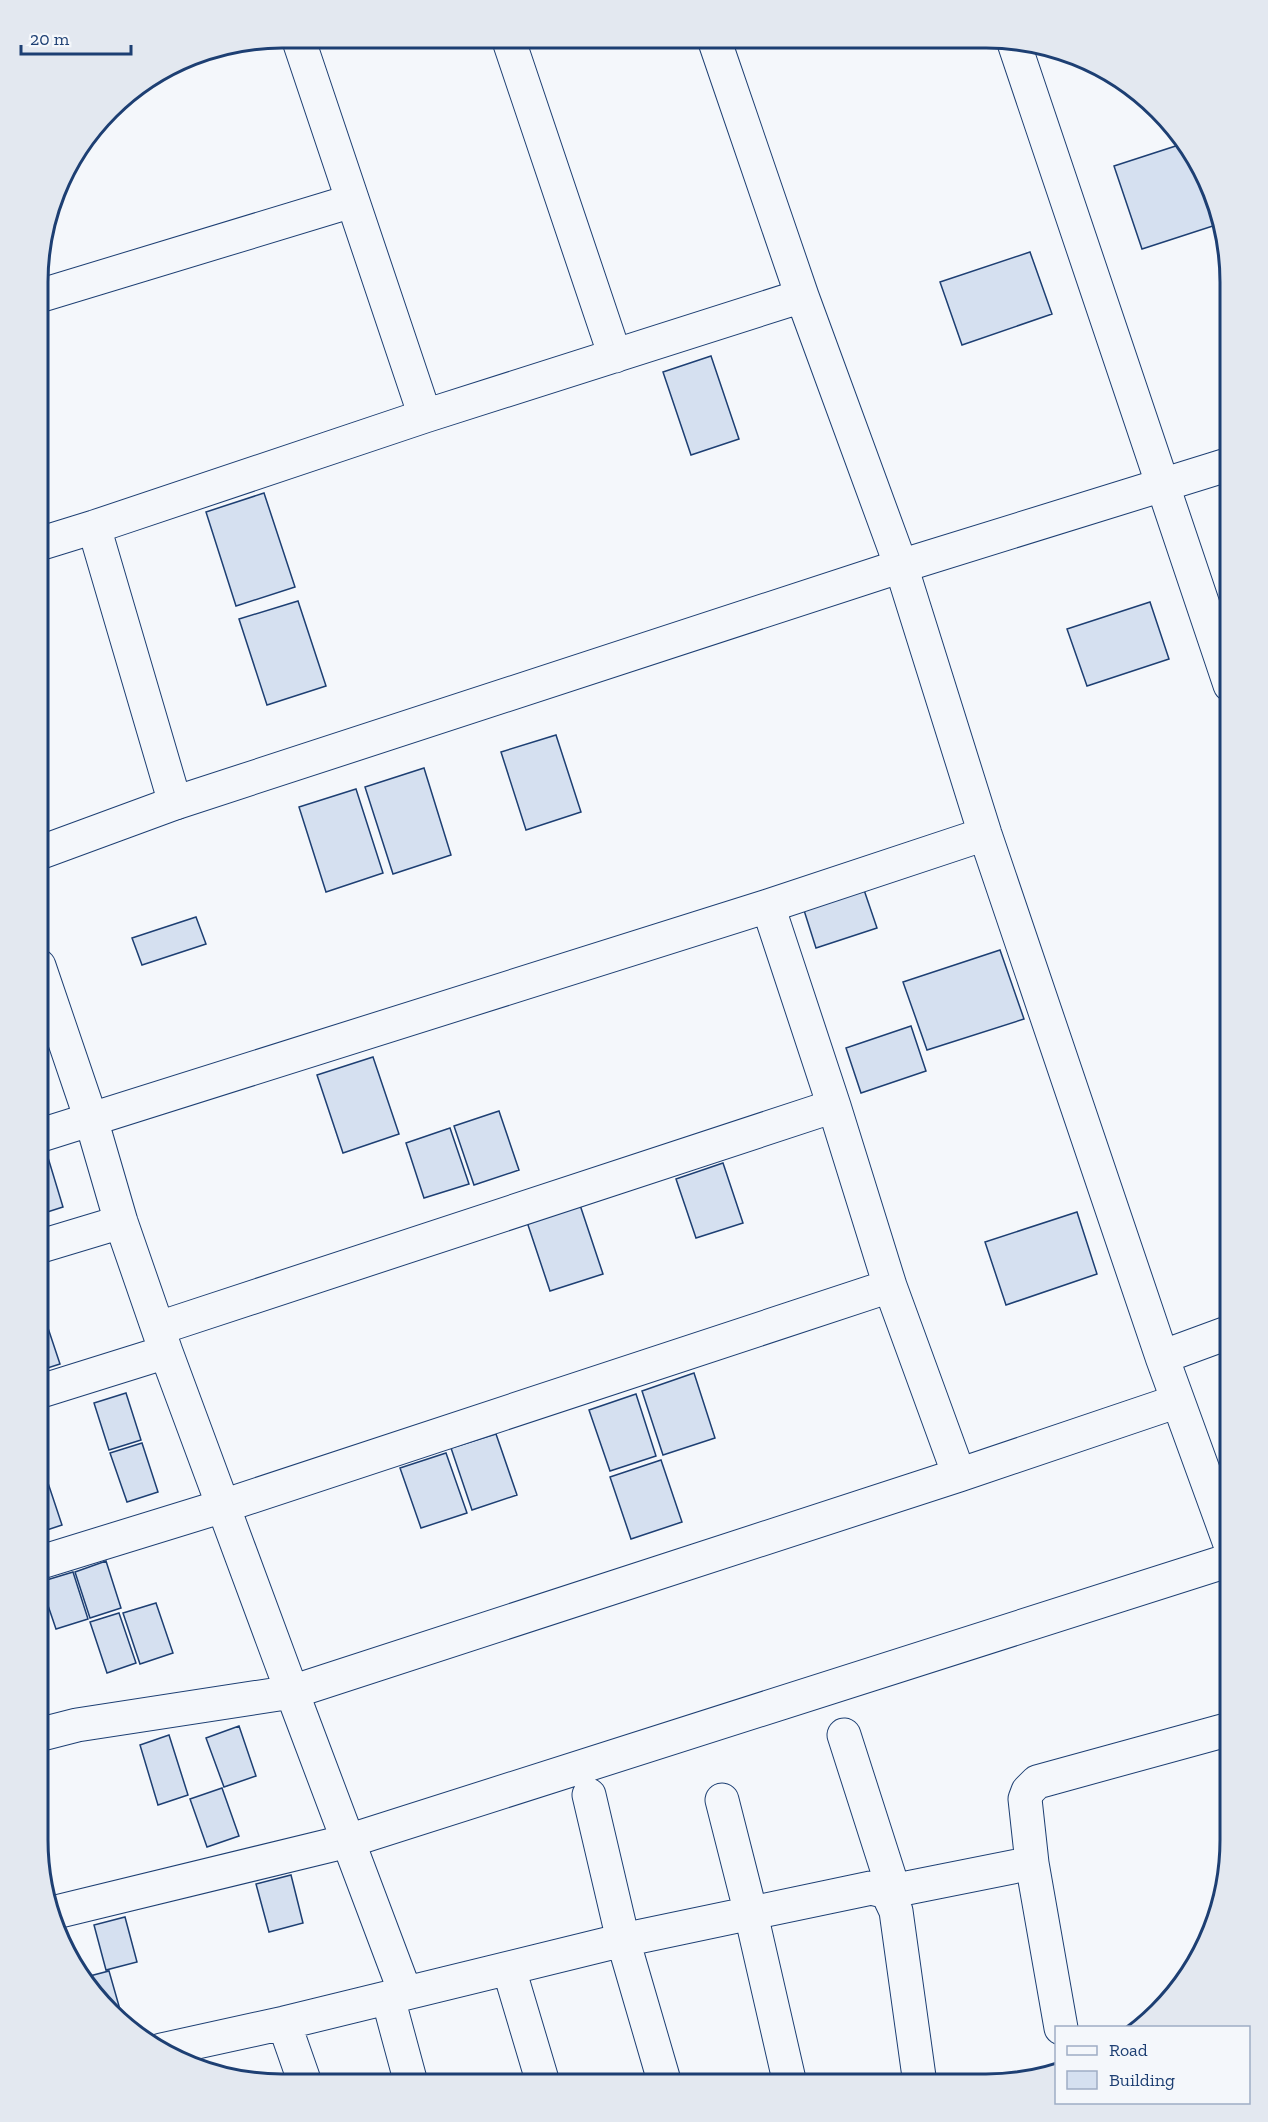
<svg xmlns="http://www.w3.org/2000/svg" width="1268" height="2122" font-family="'Zilla Slab',serif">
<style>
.building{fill:#d5e0f0;stroke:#1d3f73;stroke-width:1.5}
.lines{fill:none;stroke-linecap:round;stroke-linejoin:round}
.minor-casing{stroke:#1d3f73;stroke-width:35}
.tertiary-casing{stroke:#1d3f73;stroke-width:35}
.minor{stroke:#f4f7fb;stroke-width:33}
.tertiary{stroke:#f4f7fb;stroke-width:33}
.rim{fill:none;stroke:#1d3f73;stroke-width:3}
</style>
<rect width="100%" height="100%" fill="#f4f7fb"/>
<path class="building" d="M1185,143L1212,189L1219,224L1142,249L1114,166Z
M1030,252L1052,314L962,345L940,282Z
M711,356L739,439L691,455L663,372Z
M264,493L295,587L236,606L206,512Z
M298,601L326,686L267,705L239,619Z
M1150,602L1169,659L1087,686L1067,629Z
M556,735L581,812L526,830L501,752Z
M424,768L451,855L393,874L365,787Z
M356,789L383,873L326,892L299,807Z
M862,884L877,928L816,948L802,904Z
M196,917L206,944L142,965L132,938Z
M1000,950L1024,1019L927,1050L903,982Z
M911,1026L926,1071L861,1093L846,1048Z
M373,1057L399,1134L343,1153L317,1075Z
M499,1111L519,1170L474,1185L454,1126Z
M450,1128L469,1184L424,1198L406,1143Z
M46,1151L63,1207L38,1215V1153Z
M723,1163L743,1223L696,1238L676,1179Z
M580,1205L603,1274L550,1291L527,1222Z
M1077,1212L1097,1274L1006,1305L985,1242Z
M44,1316L60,1364L38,1371V1318Z
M694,1373L715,1438L663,1455L642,1391Z
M126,1393L141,1440L109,1450L94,1403Z
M636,1394L656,1456L610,1471L589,1410Z
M496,1434L517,1495L472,1510L451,1448Z
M142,1443L158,1492L127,1502L110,1453Z
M446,1453L467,1513L421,1528L400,1468Z
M661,1460L682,1522L631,1539L610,1477Z
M45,1474L62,1525L38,1533V1477Z
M106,1561L121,1608L90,1618L75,1572Z
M73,1572L88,1619L56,1629L40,1582Z
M156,1603L173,1653L140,1664L123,1613Z
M119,1613L136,1663L107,1673L90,1622Z
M239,1726L256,1776L224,1787L206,1738Z
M169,1735L188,1795L158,1805L140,1745Z
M222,1788L239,1836L207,1847L190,1799Z
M291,1875L303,1923L269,1932L256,1884Z
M125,1917L137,1962L106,1970L94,1925Z
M109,1971L123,2020L121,2021L88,1988L82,1978Z"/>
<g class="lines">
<defs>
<path id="minor" d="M298,38L425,416
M508,38L615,356
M714,39L802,296L901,566L985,834L1162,1357L1230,1332
M1013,40L1230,685
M39,296L352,201
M94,527L175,803
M39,544L94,527L425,416L802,296
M39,966L91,1119L121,1222L166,1352L292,1692L959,1475L1178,1401L1162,1357
M38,1136L768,906L985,834
M38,1247L121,1222
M890,1286L959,1475
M159,1328L834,1106L768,906
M38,1392L166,1352
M1178,1401L1230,1544
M38,1563L223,1506L890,1286L834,1106
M38,1735L77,1725L292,1692L405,1992
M844,1735L894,1891
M589,1795L623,1940L665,2084
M722,1800L751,1914L790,2084
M1032,1863L1061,2028
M887,1892L1032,1863L1025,1799L1028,1791L1037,1782L1230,1729
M52,1913L348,1841L1230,1560
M509,1969L543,2083
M388,1998L411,2083
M284,2023L305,2083
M161,2050L284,2023L623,1940L871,1888L887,1892L896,1911L920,2084"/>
<path id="tertiary" d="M39,853L175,803L901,566L1230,464"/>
</defs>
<use href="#minor" class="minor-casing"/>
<use href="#tertiary" class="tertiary-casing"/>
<use href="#minor" class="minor"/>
<use href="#tertiary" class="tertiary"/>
</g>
<path d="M0 0H1268V2122H0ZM282 48H986A234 234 0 0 1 1220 282V1840A234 234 0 0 1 986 2074H282A234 234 0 0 1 48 1840V282A234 234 0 0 1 282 48Z" fill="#e3e8f0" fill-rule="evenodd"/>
<path class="rim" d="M282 48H986A234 234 0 0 1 1220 282V1840A234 234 0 0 1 986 2074H282A234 234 0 0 1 48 1840V282A234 234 0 0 1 282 48Z"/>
<rect x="1055" y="2026" width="195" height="78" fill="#f4f7fb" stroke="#9eadc5" stroke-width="1.5"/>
<rect x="1067" y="2046" width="30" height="9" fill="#f4f7fb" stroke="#9eadc5" stroke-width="1.5"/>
<text x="1109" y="2056" font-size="18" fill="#1d3f73">Road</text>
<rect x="1067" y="2071" width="30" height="18" fill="#d5e0f0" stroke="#9eadc5" stroke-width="1.5"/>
<text x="1109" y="2086" font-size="18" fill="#1d3f73">Building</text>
<path d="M21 45v9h110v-9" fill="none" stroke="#1d3f73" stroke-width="3"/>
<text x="30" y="45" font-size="18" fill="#1d3f73" stroke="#f4f7fb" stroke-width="4.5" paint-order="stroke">20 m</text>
</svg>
